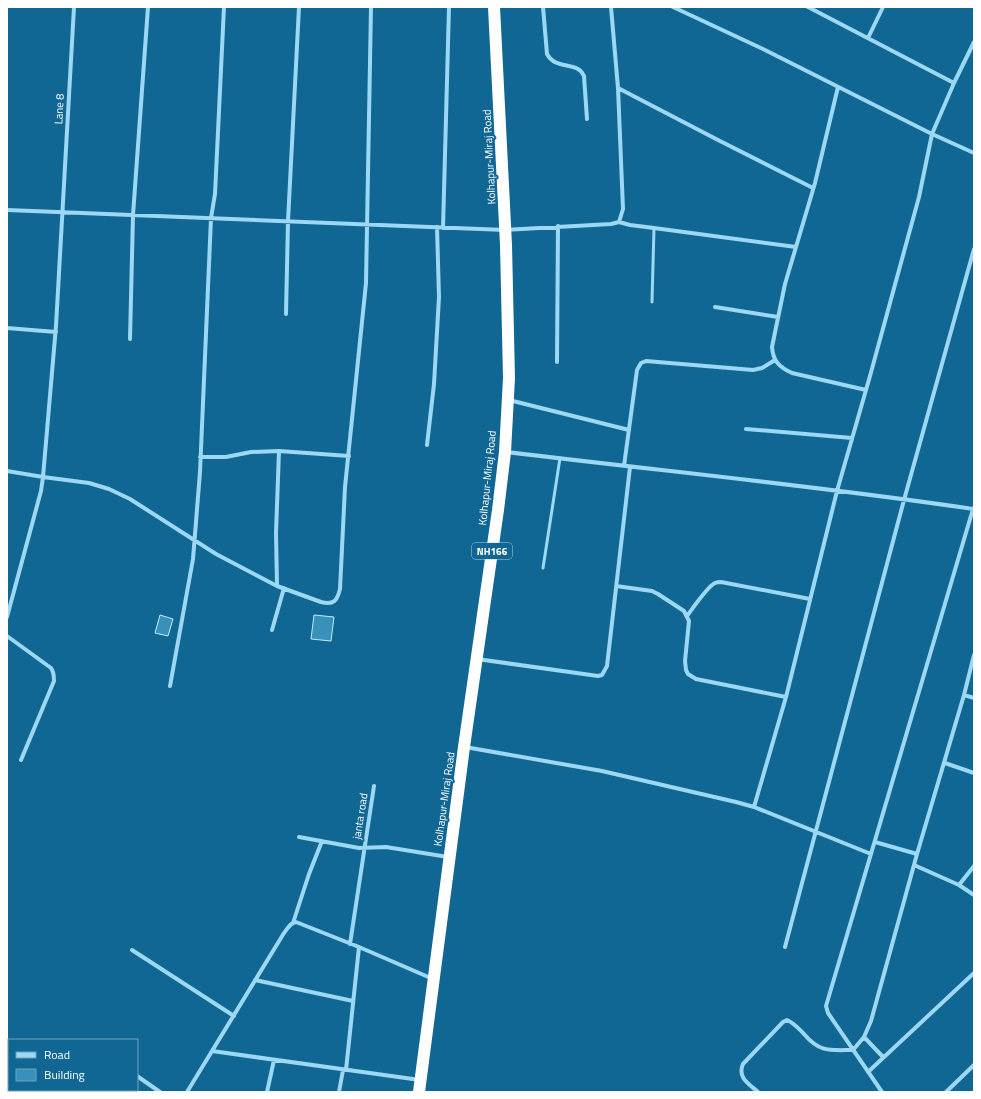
<svg xmlns="http://www.w3.org/2000/svg" width="981" height="1099" font-family="'Titillium Web',sans-serif">
<style>
.building{fill:#3891bb;stroke:#c4ebfe}
.lines{fill:none;stroke-linecap:round;stroke-linejoin:round}
.lane{stroke:#9cd8f3;stroke-width:3}
.street{stroke:#9cd8f3;stroke-width:4}
.highway{stroke:#fff;stroke-width:12}
.labels{text-anchor:middle;dominant-baseline:central;stroke-width:4;stroke-linejoin:round;paint-order:stroke}
.shield{fill:#106793;stroke:#b7d1df;stroke-width:1}
.shield-label{font-size:10px;font-weight:bold;fill:#fff}
.street-label{font-size:11px;fill:#fff;stroke:#106793}
</style>
<rect width="100%" height="100%" fill="#106793"/>
<path class="building" d="M160,615L173,619L168,636L155,633Z
M314,615L334,617L331,641L311,639Z"/>
<g class="lines">
<path class="lane" d="M652,302L654,228
M543,568L560,458"/>
<path class="street" d="M543,7L547,54C556,71 577,60 584,76L587,119
M673,7L763,49L932,134L974,153
M808,7L954,83
M868,38L883,7
M838,87L815,183L785,284L772,347C773,361 779,367 792,373L866,390
M618,88L718,140L813,188
M7,210L505,230L611,224L619,222L623,209L618,88L611,7
M619,222L630,225L654,228L796,247
M443,228L449,7
M715,307L778,317
M286,314L288,221L299,7
M7,328L56,332
M130,339L133,215L148,7
M557,362L558,226
M509,400L629,430
M746,429L852,438
M427,445L434,384L439,297L437,227
M507,452C662,471 819,486 973,509L974,508
M200,457H226L251,452L279,451L349,456
M624,466L637,370L641,363L646,361L753,370L762,368L775,360
M7,471L43,477L89,483L109,489L130,499L216,554L277,586L321,602C334,605 337,601 340,589L345,487L366,283L371,7
M277,586L276,533L279,451
M616,586L652,591L658,594L684,611L689,621L685,661L686,670L688,674L696,679L786,697
M687,616C693,608 707,587 715,583C717,582 718,582 721,582L810,599
M7,617L41,491L43,477L56,326L74,7
M272,630L284,588
M7,636L51,668C54,672 54,676 54,681L21,760
M477,659L598,676L602,675L607,666L630,467
M170,686L193,559L200,472L211,218L215,194L224,7
M964,695L974,698
M465,747L602,771L736,802L754,807L871,854
M945,763L974,773
M754,807L786,697L837,491L870,376L919,197L932,134L954,83L974,42
M299,837L359,848L386,847L448,857
M875,842L917,854
M914,865L959,885L974,895
M959,885L974,866
M293,923L309,874L322,841
M350,944L374,786
M785,947L904,500L974,249
M132,950L234,1016
M255,980L353,1001
M864,1037L883,1057
M212,1051L420,1080
M346,1070L359,947
M868,1072L974,973
M137,1076L160,1092
M187,1092L284,933C288,928 290,923 296,922L359,947L433,979
M267,1092L274,1060
M339,1092L343,1070
M758,1092C749,1084 737,1078 743,1064L783,1022L787,1020C794,1023 799,1029 804,1034C820,1053 830,1050 853,1050L864,1037L867,1030L871,1021L917,854L964,695L974,655
M882,1092L828,1013L826,1006L973,509
M946,1092L974,1065"/>
<path class="highway" d="M419,1092L464,747L498,510L505,452L509,378L506,245L494,7"/>
</g>
<g class="labels">
<rect class="shield" x="472" y="543" width="40" height="16" rx="3"/>
<g class="shield-label">
<text x="492" y="551">NH166</text>
</g>
<g class="street-label">
<text transform="translate(59 109) rotate(-87)">Lane 8</text>
<text transform="translate(489 157) rotate(-93)">Kolhapur-Miraj Road</text>
<text transform="translate(487 478) rotate(-84)">Kolhapur-Miraj Road</text>
<text transform="translate(444 799) rotate(-82)">Kolhapur-Miraj Road</text>
<text transform="translate(360 816) rotate(-81)">janta road</text>
</g>
</g>
<rect width="981" height="1099" fill="none" stroke="#ffffff" stroke-width="16"/>
<rect x="8" y="1039" width="130" height="52" fill="#106793" stroke="#70a4be"/>
<rect x="16" y="1052" width="20" height="6" fill="#9cd8f3" stroke="#70a4be"/>
<text x="44" y="1059" font-size="12" fill="#ffffff">Road</text>
<rect x="16" y="1069" width="20" height="12" fill="#3891bb" stroke="#70a4be"/>
<text x="44" y="1079" font-size="12" fill="#ffffff">Building</text>
</svg>
